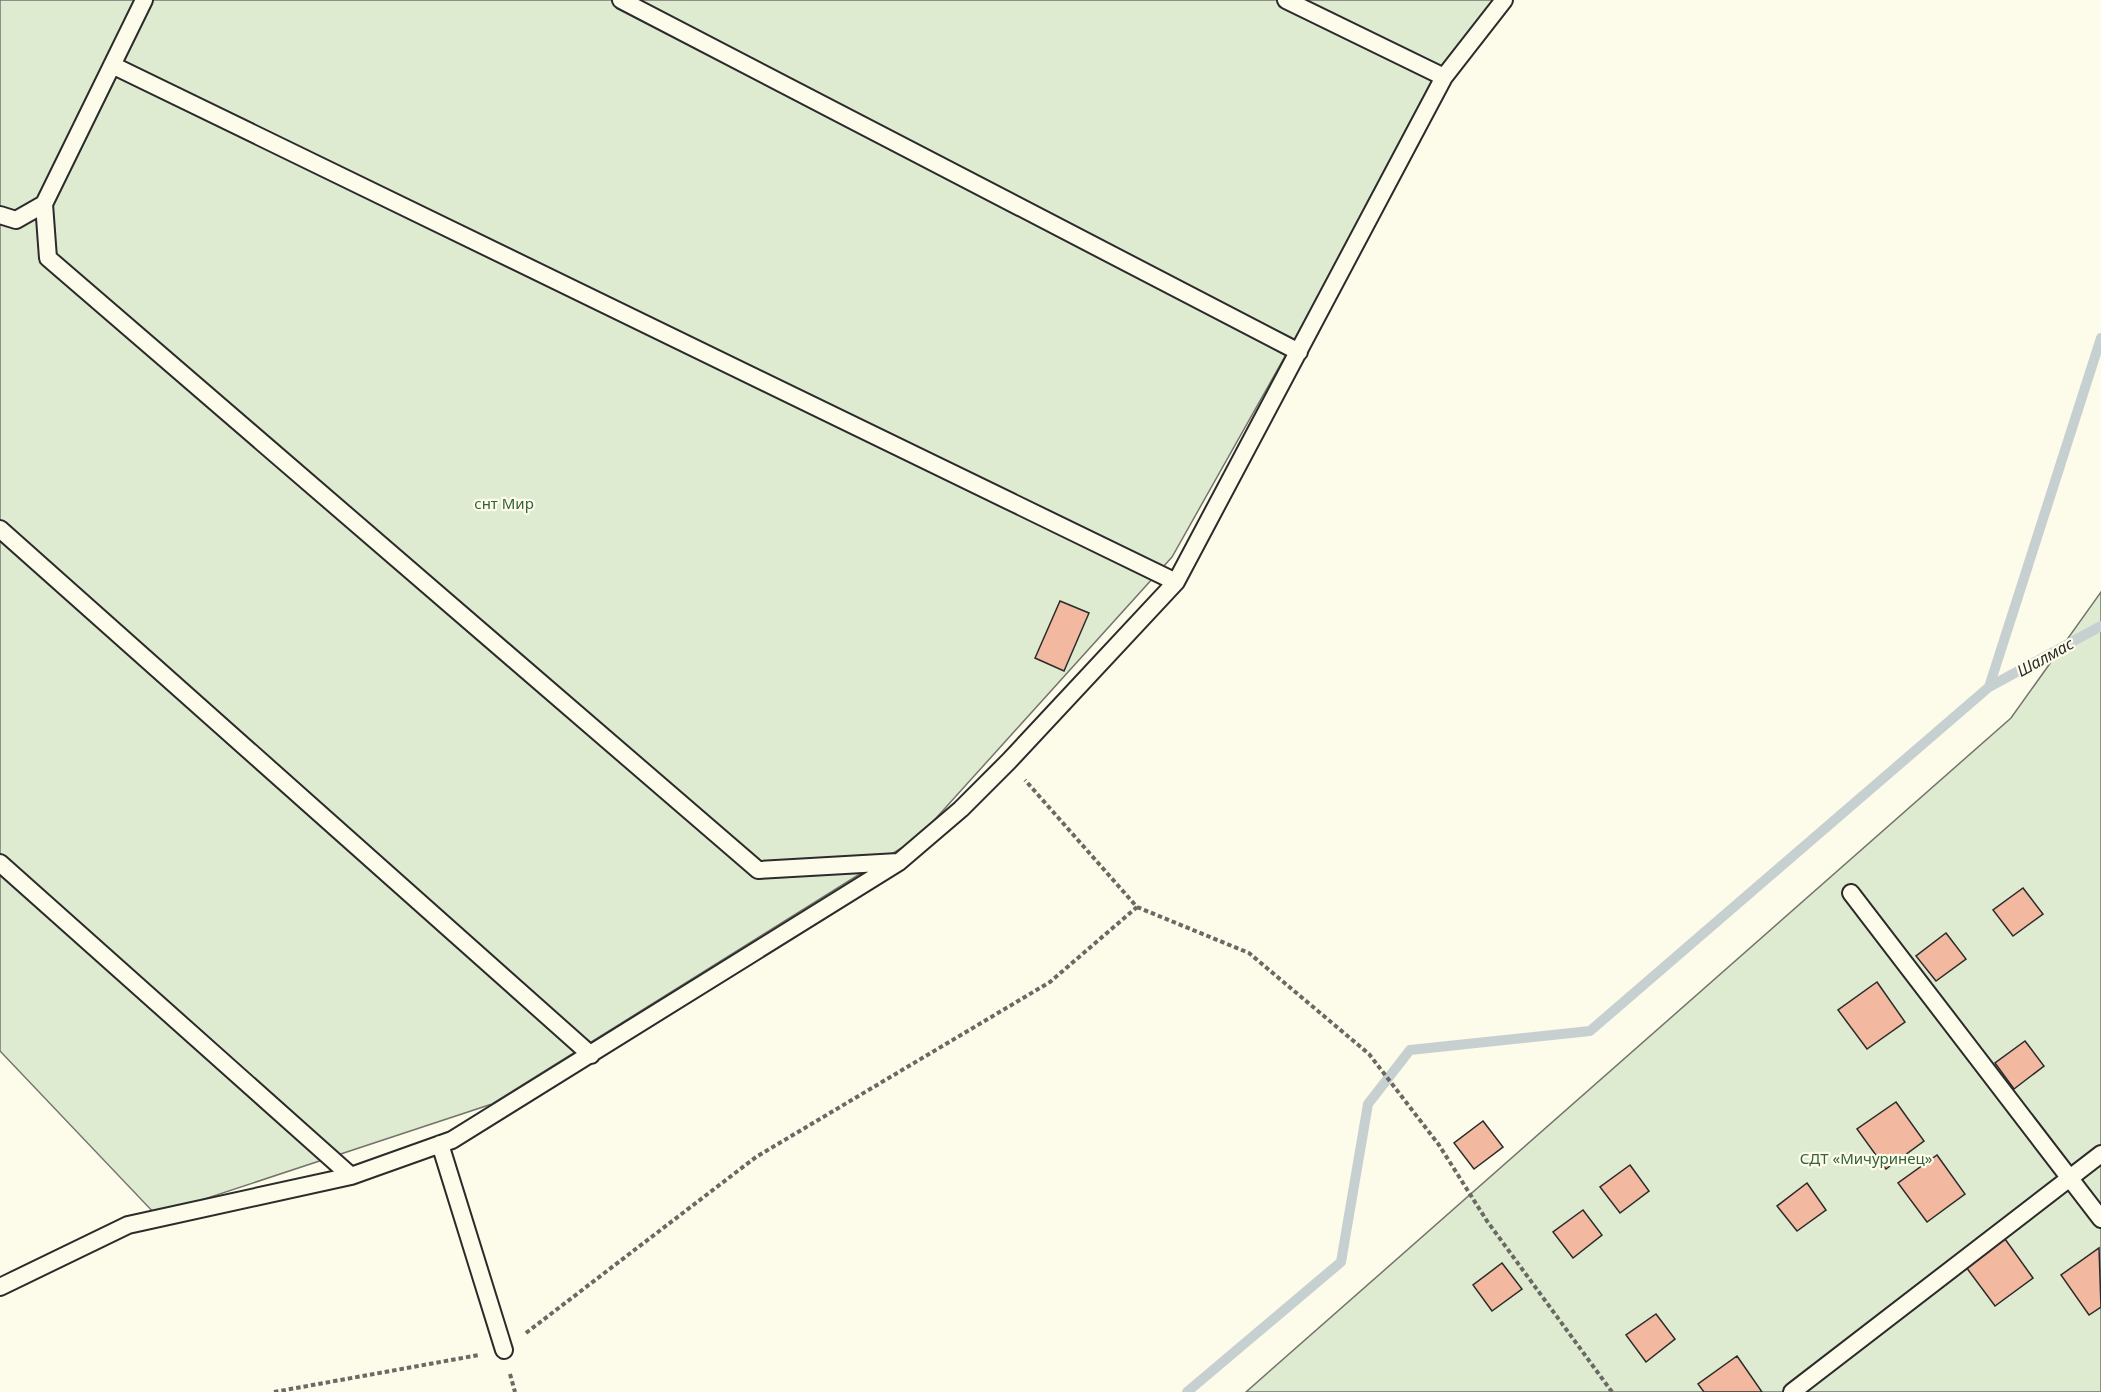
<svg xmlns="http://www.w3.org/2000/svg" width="2101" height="1392" font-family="'Noto Sans',sans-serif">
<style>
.green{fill:#deebd1;stroke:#74746e;stroke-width:1.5}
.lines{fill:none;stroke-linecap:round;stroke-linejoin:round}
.stream{stroke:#c7d0d0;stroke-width:10}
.building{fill:#f2b8a0;stroke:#2b2b2b;stroke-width:1.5}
.lane-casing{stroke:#2b2b2b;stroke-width:20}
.path{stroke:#6a6964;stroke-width:4;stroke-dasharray:4.5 3;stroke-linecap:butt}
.lane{stroke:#fdfbea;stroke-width:16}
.labels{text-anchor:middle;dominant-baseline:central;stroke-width:4.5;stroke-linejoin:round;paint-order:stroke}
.park-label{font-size:15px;fill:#34623c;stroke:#fdfbea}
.water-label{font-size:16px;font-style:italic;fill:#2b2b2b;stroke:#fdfbea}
</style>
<rect width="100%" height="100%" fill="#fdfbea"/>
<path class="green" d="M0,0H1498L1443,76L1172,557L919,837L492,1104L156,1215L0,1051Z
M2101,592V1392H1246L2011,718Z"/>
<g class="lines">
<path class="stream" d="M1989,687L2101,626
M1187,1392L1341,1262L1368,1104L1410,1050L1590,1031L1989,687L2101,338"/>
</g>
<path class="building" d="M1060,601L1089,613L1064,671L1035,658Z
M2023,888L2043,914L2013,936L1993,910Z
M1946,933L1966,959L1936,981L1916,956Z
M1877,982L1905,1022L1867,1049L1838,1010Z
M2025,1041L2044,1066L2014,1089L1995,1063Z
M1896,1102L1924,1141L1886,1169L1857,1129Z
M1483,1121L1503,1147L1474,1169L1454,1143Z
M1937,1155L1965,1194L1927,1222L1898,1183Z
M1630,1165L1649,1191L1620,1213L1600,1187Z
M1807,1183L1826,1210L1797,1231L1777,1206Z
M1583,1210L1602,1235L1573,1258L1553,1232Z
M2005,1239L2033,1278L1995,1306L1966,1267Z
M2099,1248L2101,1307L2089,1315L2061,1275Z
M1502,1263L1522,1289L1492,1311L1473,1285Z
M1656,1314L1675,1339L1646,1362L1626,1335Z
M1737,1356L1762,1392H1704L1698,1384Z"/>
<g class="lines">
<defs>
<path id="lane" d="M144,0L44,204L48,258L758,870L898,862
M621,0L1299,352
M1286,0L1444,77
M112,65L1176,582
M0,215L16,220L44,204
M0,529L591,1055
M0,863L351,1176
M1851,893L2101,1219
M440,1144L504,1350
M0,1287L128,1225L351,1176L452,1140L899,862L961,809L1009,761L1176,582L1444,77L1504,0
M1792,1392L2101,1154"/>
</defs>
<use href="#lane" class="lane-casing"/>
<path class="path" d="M1137,907L1249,953L1369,1054L1439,1145L1487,1221L1612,1392
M526,1333L756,1157L1050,982L1137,907L1025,780
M510,1374L515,1392
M274,1392L479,1355"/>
<use href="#lane" class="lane"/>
</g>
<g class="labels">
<g class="park-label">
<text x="504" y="503">снт Мир</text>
<text x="1866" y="1158">СДТ «Мичуринец»</text>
</g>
<g class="water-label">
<text transform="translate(2045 657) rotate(-29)">Шалмас</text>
</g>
</g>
</svg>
